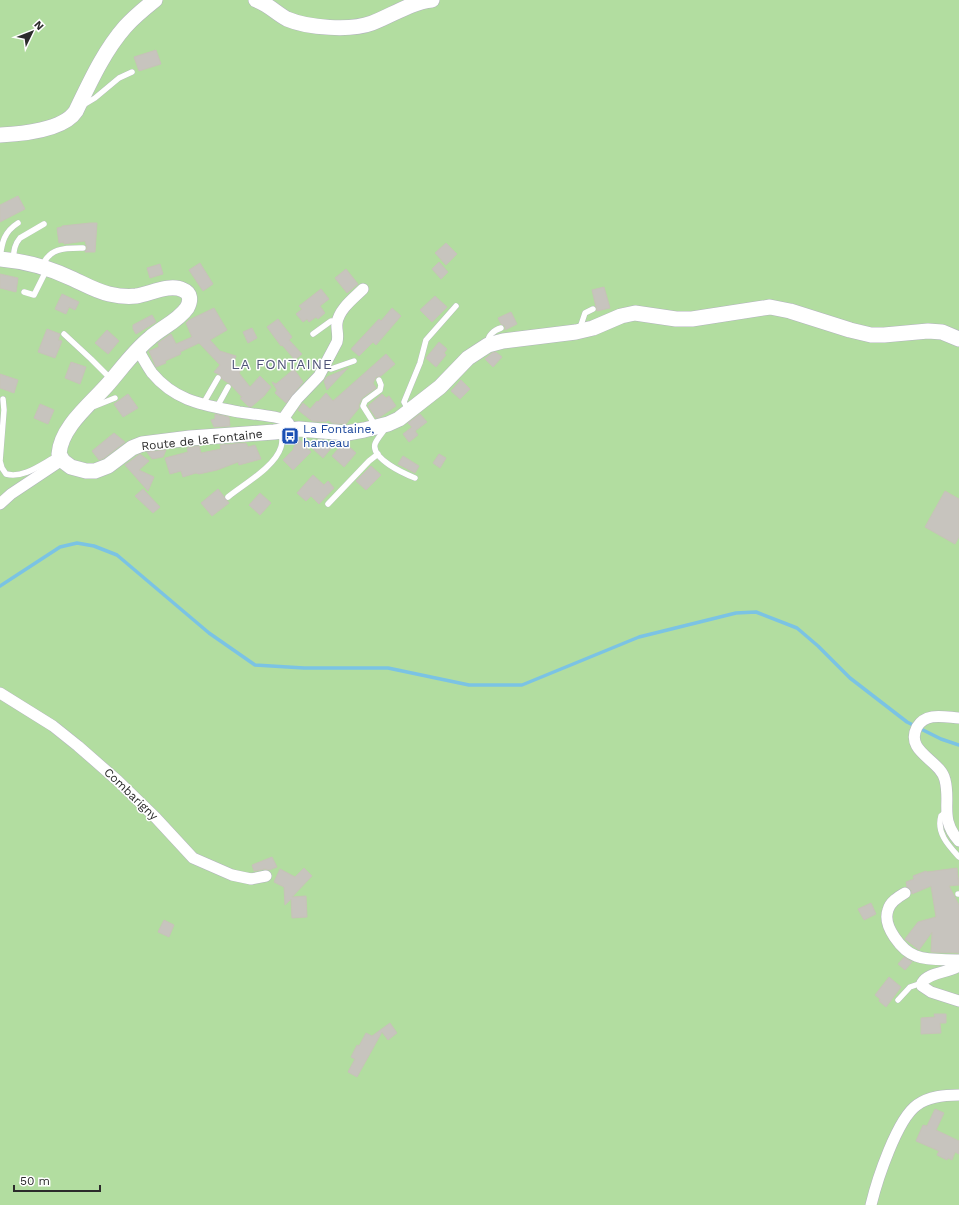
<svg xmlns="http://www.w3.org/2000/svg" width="959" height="1205" font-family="'Work Sans',sans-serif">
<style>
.green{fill:#b2dda0}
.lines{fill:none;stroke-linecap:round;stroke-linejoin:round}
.stream{stroke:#7bc3e4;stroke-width:3.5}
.building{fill:#c7c4be;stroke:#c7c3b8}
.lane-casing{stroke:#b2b4bd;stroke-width:6}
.street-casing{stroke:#b2b4bd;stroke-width:12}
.secondary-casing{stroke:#b2b4bd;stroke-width:16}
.lane{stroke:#fff;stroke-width:5.5}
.street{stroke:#fff;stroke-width:11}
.secondary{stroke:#fff;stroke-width:15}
.labels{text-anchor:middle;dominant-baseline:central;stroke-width:3;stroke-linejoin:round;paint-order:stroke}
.transit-label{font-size:12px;fill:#164399;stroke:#fff;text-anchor:start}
.street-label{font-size:12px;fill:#2b2b2b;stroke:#fff}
.quarter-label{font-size:14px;letter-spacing:1px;fill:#4f5478;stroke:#fff}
</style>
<rect width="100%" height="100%" fill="#ece7df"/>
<path class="green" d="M0,0H959V1205H0Z"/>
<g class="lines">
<path class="stream" d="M0,586L60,547L77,543L94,546L117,555L209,633L255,665L304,668H388L469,685H522L639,637L736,613L756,612L797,628L818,646L850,678L907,722L941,739L959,745"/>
</g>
<path class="building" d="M156,50L161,64L139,71L134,57Z
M18,196L25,209L0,222V205Z
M90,223H97L95,252H85L87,248L85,241L64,244V242L59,243L57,228L62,227V226Z
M446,243L457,254L446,265L435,253Z
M439,262L448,272L441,279L432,269Z
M200,263L213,284L203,291L189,270Z
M160,264L163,274L150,278L147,268Z
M346,269L358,284L347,293L335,278Z
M0,274L18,278L16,292L0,288Z
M604,287L610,308L597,311L592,290Z
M321,289L329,299L320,306L325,313L318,319L316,317L309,322L307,319L303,322L296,314L302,309L299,306Z
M62,294L79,302L75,310L69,307L66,314L55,309Z
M435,296L447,307L432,322L420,310Z
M214,308L227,330L210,340L220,351L236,356L233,364L241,370L239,373L250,387L260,376L271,387L264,396L251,407L248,406L240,398L242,397L230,384L222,379L220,375L214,372L220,365L199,343L180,352L181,354L165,361L166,363L156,367L149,351L159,347L158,343L171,334L176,344L192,337L186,323L189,320Z
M392,308L401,316L376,345L373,342L359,356L351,349L379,319L381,321Z
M511,312L517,324L505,330V326L501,324L498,318Z
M152,315L156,322L136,334L133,329V325Z
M278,319L292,337L289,340L302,354L295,360L282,345L281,346L267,327Z
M252,328L257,338L248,343L243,332Z
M47,329L60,334L58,340L62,341L55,358L38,352Z
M107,330L119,341L108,354L95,343Z
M439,342L447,349L444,353L446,355L436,367L426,358Z
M496,352L502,357L493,367L485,359L492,353Z
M386,354L395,364L381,376L376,377L373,383L376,388L362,398L359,404V408L346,424L332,423L328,420L326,422L312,421L298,410L303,403L310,409L317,401L318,402L326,393L333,401Z
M71,362L86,367L80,384L65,378Z
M348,368L327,390L324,381L327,377Z
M294,369L303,382L286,403L275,393L277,390L272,382L276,384Z
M0,374L18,380L14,393L0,388Z
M461,380L470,389L460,399L451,391Z
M128,394L138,408L123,417L114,404Z
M382,394L386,398L389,396L396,406L380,417L376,418L368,406Z
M40,404L54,410L48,424L34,418Z
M215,414L229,417L230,426L214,427L211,420L215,419Z
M420,414L427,422L415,431L418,435L409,442L403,434L412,427L408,423Z
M114,433L125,442L104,458L99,460L92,451Z
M298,438L311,452L293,470L283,460L294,449L293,448L295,446L291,439Z
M317,440H324L332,447L323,458L311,447Z
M344,442L356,453L344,467L332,456Z
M246,443L248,447L255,445L261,459L239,465L238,462L217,470L199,474L196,473L183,477L181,471L170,474L165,458L188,452L187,448L199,446L201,453L221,449L220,445Z
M166,450L163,457L152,459L147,452Z
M140,454L149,461L139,470L154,477L148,491L125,465Z
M439,454L446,458L440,468L433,463Z
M403,456L419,466L415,473L398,464Z
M371,466L381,475L366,490L356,481Z
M313,475L324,485L328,481L334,488L319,504L311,496L306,501L297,493Z
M143,489L160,507L153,513L135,496Z
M218,489L229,503L212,516L201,503Z
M945,491L959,499V537L955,544L925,527Z
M260,493L271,503L260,515L249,505Z
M272,857L277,867L269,870L265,869L254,871L252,865Z
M304,868L312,876L292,897L306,896L307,917L292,918L291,899L285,905L284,887L274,882L280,869L295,877Z
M957,868L959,885L949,886L959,905V953L931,952L932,932L919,950L905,939L918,922L936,917L931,886L912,894L911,890L907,887L906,882L914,879L913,876L926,871L927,872Z
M871,903L876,914L864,920L858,909Z
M164,920L174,925L169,937L158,932Z
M904,957L912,962L905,970L898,964Z
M889,977L901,987L886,1007L879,1001L880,999L875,995Z
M934,1014H946V1023H940L941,1033L921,1034V1018L935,1017Z
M390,1023L397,1033L388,1040L382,1032L357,1077L348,1072L355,1059L351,1057L357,1045L359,1046L366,1033L372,1036Z
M935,1109L944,1113L936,1130L959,1141V1154L955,1152L952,1160L948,1158L947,1160L937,1155L939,1151L916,1141L923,1125L927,1126Z"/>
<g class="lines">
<defs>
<path id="lane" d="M83,104H85L95,98L119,78L132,72
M0,258C2,242 4,232 18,223
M13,260C14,251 14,245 20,238L44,224
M42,267C49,247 66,248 83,248
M24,292L34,295L47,269
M580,328L585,313L593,309
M64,334L91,359L111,379
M313,334L331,321L337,322
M488,343C487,336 494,330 501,328
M328,368L331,369L354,361
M3,399L4,410L0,461L2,468L6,474C25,479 44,462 59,455
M203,404L218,378
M95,406L115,398
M217,407L228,387
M409,411L404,402L420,363L426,340L456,306
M375,425L363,406L365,401L380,390L381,385L379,380
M383,428L384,430C381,435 377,439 375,444C371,459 405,474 415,478
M228,497C244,484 275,467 281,447C283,441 282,437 281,432
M328,504L369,461L378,454
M946,812L941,816C936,833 949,846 959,857
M958,894H959
M898,1000L910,987L922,983"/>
<path id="street" d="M138,350C143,358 147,366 152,373C176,402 205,405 239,412C250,414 277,416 285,420C289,422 290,425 291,430
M283,419L297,399L319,376L337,342C339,335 336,329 337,323C339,309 354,298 363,289
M0,504L11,494L62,460
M0,693L53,726L78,746L118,781L156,818L193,858L232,875L251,879L266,876
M959,718C944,717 926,712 917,727C904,752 941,760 945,780C951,803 939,819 959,841
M905,893C898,897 890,902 888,910C882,926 902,951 916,956C929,961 945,959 959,960
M959,966C948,973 928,972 922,983V986L931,992L959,1001
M871,1205C877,1180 897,1119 917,1105C929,1096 945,1095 959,1095"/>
<path id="secondary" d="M256,0C268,4 276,13 287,19C308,28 351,31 372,23C391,16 411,2 432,0
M0,135C21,134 64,130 76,111C90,82 104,51 125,27C134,17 145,8 155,0
M0,259C25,261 50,268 73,279C84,284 96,291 109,294C118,296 127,297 136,296C150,294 170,283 183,290C191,293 191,301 187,308C178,321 161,328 150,338C134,351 122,368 109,383C92,403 61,426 59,454L63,461L71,467L86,471H95L108,466L132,448L142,444L190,438L274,432L299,429L347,433L364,430L388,424L399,419L440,387L468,358L488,345L503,341L576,332L593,328L621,316L635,313L676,319H692L770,307L790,311L850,330L871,335H884L928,331L942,332L959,339"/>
</defs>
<use href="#lane" class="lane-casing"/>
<use href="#street" class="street-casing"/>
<use href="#secondary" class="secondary-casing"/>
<use href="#lane" class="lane"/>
<use href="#street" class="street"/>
<use href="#secondary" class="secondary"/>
</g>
<defs>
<symbol id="bus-square" viewBox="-11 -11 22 22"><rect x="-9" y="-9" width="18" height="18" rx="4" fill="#1a4fb4" stroke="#fff"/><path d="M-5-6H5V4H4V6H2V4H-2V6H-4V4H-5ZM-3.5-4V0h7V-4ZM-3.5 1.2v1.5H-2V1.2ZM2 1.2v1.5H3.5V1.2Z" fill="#fff"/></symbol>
</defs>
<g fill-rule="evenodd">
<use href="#bus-square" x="280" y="426" width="20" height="20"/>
</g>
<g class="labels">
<g class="transit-label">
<text x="303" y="429">La Fontaine,<tspan x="303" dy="14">hameau</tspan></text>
</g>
<g class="street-label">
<text transform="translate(202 440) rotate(-6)">Route de la Fontaine</text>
<text transform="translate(131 794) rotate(44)">Combarigny</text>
</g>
<g class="quarter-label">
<text x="282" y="364">LA FONTAINE</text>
</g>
</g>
<g transform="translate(32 32) rotate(47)" stroke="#ffffff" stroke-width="3" paint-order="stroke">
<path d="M0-3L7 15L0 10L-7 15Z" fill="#2b2b2b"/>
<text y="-6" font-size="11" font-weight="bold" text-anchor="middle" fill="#2b2b2b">N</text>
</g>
<path d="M14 1185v6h86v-6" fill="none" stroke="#2b2b2b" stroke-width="2"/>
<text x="20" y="1185" font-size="12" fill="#2b2b2b" stroke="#ffffff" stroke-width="3" paint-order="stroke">50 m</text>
</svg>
